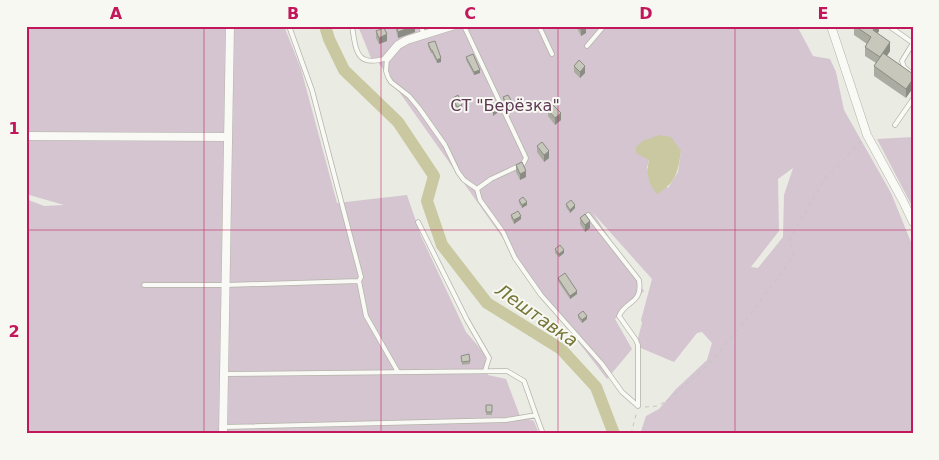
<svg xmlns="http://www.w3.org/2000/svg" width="939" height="460" font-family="'DejaVu Sans',sans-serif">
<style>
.green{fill:#d4c5d1;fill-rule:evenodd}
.water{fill:#c9c8a0}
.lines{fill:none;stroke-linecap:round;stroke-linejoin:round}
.river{stroke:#c9c8a0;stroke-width:12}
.lane-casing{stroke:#b4b5a8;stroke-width:5.5}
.street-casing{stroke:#b4b5a8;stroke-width:9}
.path{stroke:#c5c6bd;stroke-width:1;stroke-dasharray:4 4;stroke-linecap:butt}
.lane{stroke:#f9f9f6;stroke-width:4}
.street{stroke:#f9f9f6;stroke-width:8}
.wall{fill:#abaca1}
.shaded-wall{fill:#8b8c83}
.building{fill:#c7c8bb;stroke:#8b8c83}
.grid{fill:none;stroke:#c2185b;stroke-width:1;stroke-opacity:0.55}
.labels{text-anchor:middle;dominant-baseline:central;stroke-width:4;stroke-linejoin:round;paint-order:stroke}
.park-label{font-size:16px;fill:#5e3954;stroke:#f8f8f3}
.water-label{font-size:18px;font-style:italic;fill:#757537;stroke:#f8f8f3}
.neatline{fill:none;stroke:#c2185b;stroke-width:2}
.grid-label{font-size:16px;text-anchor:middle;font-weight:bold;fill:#c2185b}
</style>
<rect width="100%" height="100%" fill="#eaebe3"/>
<path class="green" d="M26,26H284L301,69L337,203L407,195L421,236L466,332L485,354L488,375L506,379L520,416L534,421L539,434H26V199L44,206L64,205L26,194Z
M358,26H797L813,56L830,59L836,72L844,110L891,193L913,247V434H640L646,416L659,409L676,389L707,360L712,343L702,332L697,333L674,362L636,346L642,323L641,320L652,279L593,213L644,291L615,319L632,349L607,379L556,313L378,62L371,58ZM681,151L678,172L668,188L647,168L649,160ZM793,168L784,195L783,237L758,268L751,267L779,231L778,179Z
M913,137V208L877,139Z"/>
<path class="water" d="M659,135L671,137L681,151C678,172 676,183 657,194C648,183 646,173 649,160L636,153V147L643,141Z"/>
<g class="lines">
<path class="river" d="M325,26L329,39L344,70L398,122L434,176L427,201L442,245L487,303L561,349L596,387L614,434"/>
<defs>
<path id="lane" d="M289,26L312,90L361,277L359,281L366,316L398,372
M352,26C356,51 356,68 387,58L386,71L388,77L391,82L409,96L419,108L445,145L458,172L464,180L477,189L480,200L503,232L515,258L541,295L602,364L622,392L638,406
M421,26L424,36
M464,26L526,158L523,164L491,179L477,189
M539,26L552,54
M889,26L913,43
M913,43L902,61L904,67L913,75
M587,46L604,26
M895,125L913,99
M588,215L639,280C643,304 626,300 619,316L636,340L638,345V406
M418,222L467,320L489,358L485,371
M144,285H226L359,281
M536,415L543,434
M223,427L506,420L536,415L524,381L507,371L224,374"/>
<path id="street" d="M831,26L867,135L903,201L913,222
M387,58L398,45L407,40L452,26
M26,136L228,137
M223,434L230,26"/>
</defs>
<use href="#lane" class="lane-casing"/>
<use href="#street" class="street-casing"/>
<path class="path" d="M645,407L657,406L667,401L711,362L748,317L794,256L790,239L824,180L861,141
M631,434L637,411"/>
<use href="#lane" class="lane"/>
<use href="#street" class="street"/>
</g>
<path class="wall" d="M396,26H415V32L398,38L396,31Z
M576,26H586V33L581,36Z
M854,26H879V31L877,33L890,51L887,56L913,74L906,98L874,76V66L876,63L865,56V47L867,44L854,35Z
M376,31L387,41L379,44L376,38Z
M428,43L441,62L437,63L432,53H431L428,46Z
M466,57L480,73L474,75L466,60Z
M574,66L585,73L580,78L574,72Z
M503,97L512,106L507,108L503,100Z
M453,98L462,108L457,110L453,101Z
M548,110L561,120L555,125L548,116Z
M537,146L549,158L544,162L537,152Z
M516,165L526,177L520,180L516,172Z
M519,200L527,205L522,208L519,203Z
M566,204L575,208L570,213L566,207Z
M511,215L521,219L514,224L511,218Z
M580,218L590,228L585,232L580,224Z
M555,249L564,253L559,257L555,253Z
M558,278L577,294L570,299L558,281Z
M578,315L587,319L582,323L578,318Z
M461,356L470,361V364L462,365Z
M486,405H492V415H486Z"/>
<path class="shaded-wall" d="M413,26H415V32L398,38V32Z
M586,26V33L581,36V30Z
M876,26H879V31L873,40V30Z
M387,34V41L379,44V38Z
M890,42V51L880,66V57Z
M441,58V62L437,63V60Z
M585,66V73L580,78V72Z
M480,70V73L474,75V72Z
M913,79V88L906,98V89Z
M512,102V106L507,108V105Z
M462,105V108L457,110V107Z
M500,108V111L493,116V113Z
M561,113V120L555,125V118Z
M549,151V158L544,162V155Z
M526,171V177L520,180V174Z
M527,202V205L522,208V205Z
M575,205V208L570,213V210Z
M521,216V219L514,224V220Z
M590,221V228L585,232V225Z
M564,250V253L559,257V254Z
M577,291V294L570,299V296Z
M587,316V319L582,323V320Z"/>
<path class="building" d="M397,26H413L398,32Z
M579,26H586L581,30Z
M855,26H876L873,30L890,42L880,57L865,47L871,37Z
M384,28L387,34L379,38L376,31Z
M435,41L441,58L437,60L432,50H431L428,43Z
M883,53L913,74V79L906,89L874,66Z
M473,54L480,70L474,72L466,57Z
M579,60L585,66L580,72L574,66Z
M458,95L462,105L457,107L453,98Z
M508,95L512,102L507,105L503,97Z
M497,102L500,108L493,113L490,106Z
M553,105L561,113L555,118L548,110Z
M542,142L549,151L544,155L537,146Z
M522,162L526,171L520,174L516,165Z
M523,197L527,202L522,205L519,200Z
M571,200L575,205L570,210L566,204Z
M518,211L521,216L514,220L511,215Z
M585,214L590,221L585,225L580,218Z
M560,245L564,250L559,254L555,249Z
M565,273L577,291L570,296L558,278Z
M583,311L587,316L582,320L578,315Z
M469,354L470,361L462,362L461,356Z
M486,405H492V412H486Z"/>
<path class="grid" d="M204,26V434M381,26V434M558,26V434M735,26V434M26,230H913"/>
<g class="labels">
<g class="park-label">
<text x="505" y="105">СТ "Берёзка"</text>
</g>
<g class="water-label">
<text transform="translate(537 315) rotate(35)">Лештавка</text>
</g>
</g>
<rect width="939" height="460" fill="none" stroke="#f8f8f3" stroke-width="55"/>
<rect x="28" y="28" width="884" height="404" class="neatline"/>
<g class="grid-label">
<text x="116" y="19">A</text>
<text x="293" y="19">B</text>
<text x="470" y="19">C</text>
<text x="646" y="19">D</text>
<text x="823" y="19">E</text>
<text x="14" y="134">1</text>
<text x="14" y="337">2</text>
</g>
</svg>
